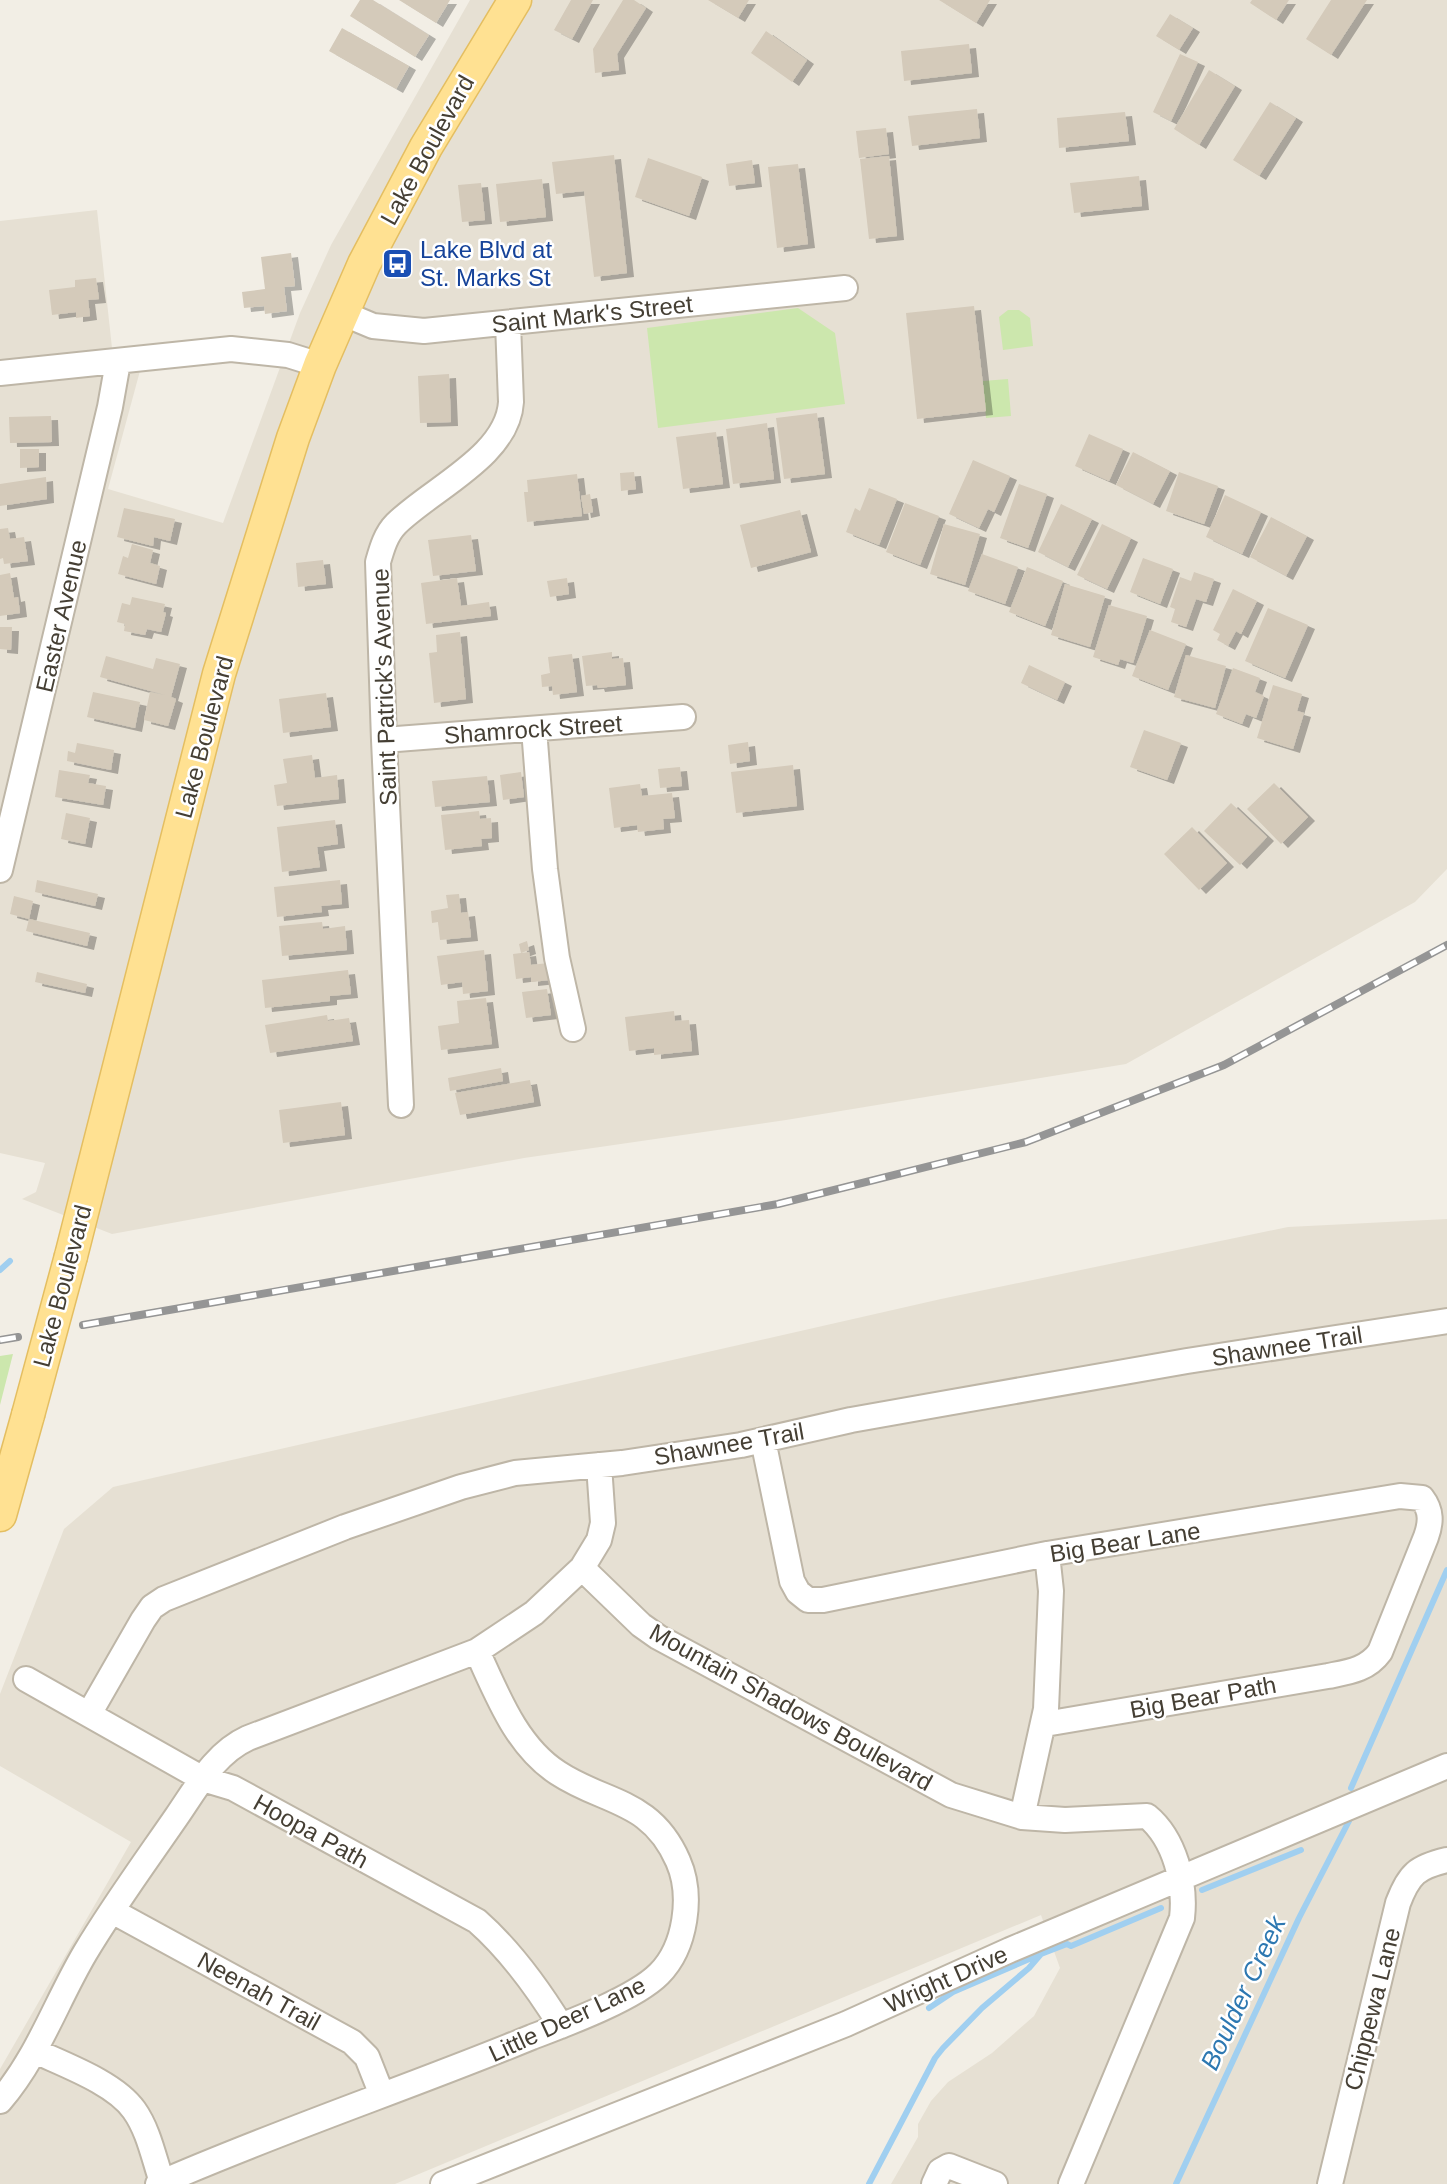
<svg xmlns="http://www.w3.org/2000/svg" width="1447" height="2184" font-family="Helvetica,sans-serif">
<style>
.residential{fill:#e6e0d3}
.green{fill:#cce7ad}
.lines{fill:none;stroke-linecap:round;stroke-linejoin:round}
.stream{stroke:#a0cff0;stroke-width:6}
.building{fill:#d4caba;filter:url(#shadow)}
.minor-casing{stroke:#beb6a7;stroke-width:28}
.major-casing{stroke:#e4be61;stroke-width:35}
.minor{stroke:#fff;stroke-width:24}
.major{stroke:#ffe192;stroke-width:32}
.rail-casing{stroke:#959595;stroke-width:8}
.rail{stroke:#fff;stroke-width:5;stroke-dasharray:16;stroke-linecap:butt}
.major-bridge-casing{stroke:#e4be61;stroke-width:35;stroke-linecap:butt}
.major-bridge{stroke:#ffe192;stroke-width:32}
.labels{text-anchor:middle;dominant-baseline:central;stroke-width:5;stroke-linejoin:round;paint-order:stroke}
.street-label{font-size:24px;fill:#453f34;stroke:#fff}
.transit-label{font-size:24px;fill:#164399;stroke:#fff;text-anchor:start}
.water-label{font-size:26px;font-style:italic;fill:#2d78b1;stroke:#fff}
</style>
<defs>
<filter id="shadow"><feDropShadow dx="7" dy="4" stdDeviation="0" flood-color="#0004"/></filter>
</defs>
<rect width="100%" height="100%" fill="#f2eee5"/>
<path class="residential" d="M470,0H1447V869L1415,902L1126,1064L786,1120L524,1158L112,1234L22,1199L36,1192L45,1163L0,1153V221L97,210L112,348L147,345L108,489L223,523L300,313L331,245Z
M1447,1219V2184H891L918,2137V2124L931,2101L948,2082L992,2053L1034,2016L1060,1968L1041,1915L395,2184H0V2069L131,1842L0,1766V1694L64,1529L113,1487L941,1299L1288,1227Z"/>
<path class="green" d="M798,308L835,333L845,404L658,428L647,328Z
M1008,310H1019L1030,318L1033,346L1003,350L999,317Z
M1008,379L1011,416L986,418L983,381Z
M13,1354L0,1405V1356Z"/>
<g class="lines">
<path class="stream" d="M0,1270L10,1261
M1351,1788L1447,1570
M1202,1890L1301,1850
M929,2008L953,1992L1041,1954
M869,2184L935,2058L943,2048L982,2008L1029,1968L1041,1954L1067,1944L1071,1946L1161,1908
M1176,2184L1299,1918L1349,1821"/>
</g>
<path class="building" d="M360,0H373L429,35L415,57L350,16Z
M399,0H450L436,23Z
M571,0H593L572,39L554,30Z
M623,0H634L646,8L617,54L619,70L595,73L593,49Z
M708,0H749L738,18Z
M939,0H990L976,23Z
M1252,0H1289L1276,20L1250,3Z
M1331,0H1367L1331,55L1306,39Z
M1170,14L1193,28L1179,50L1156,36Z
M342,28L409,66L396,89L329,51Z
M766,31L807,60L792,82L751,53Z
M969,44L972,73L904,81L901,51Z
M1180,54L1198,62L1171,121L1153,112Z
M1209,70L1235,86L1199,145L1174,129Z
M1270,102L1296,118L1259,176L1233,160Z
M977,109L980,138L912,146L908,116Z
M1125,112L1129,141L1059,148L1057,118Z
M886,128L889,154L859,158L856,131Z
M614,155L627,273L594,277L584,191L556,194L552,162Z
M889,156L897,236L869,239L860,159Z
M648,158L702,177L689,216L635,197Z
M752,160L755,183L729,186L726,164Z
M798,164L808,244L777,248L768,167Z
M1139,176L1142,206L1074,213L1070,183Z
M542,179L546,217L500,222L496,184Z
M481,183L485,220L462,222L458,185Z
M291,253L295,286L284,287L287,311L265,314L264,306L244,308L242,292L265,289L261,257Z
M96,278L99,299L88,300L90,316L76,318V312L52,315L49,290L75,287V280Z
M974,306L986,411L917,419L906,313Z
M449,374L451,422L420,423L418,376Z
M817,413L825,474L784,479L776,418Z
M51,416L52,442L10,443L9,417Z
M767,423L774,479L733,484L726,429Z
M716,432L723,484L683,489L676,437Z
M1089,434L1123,449L1109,481L1075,466Z
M20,449H39V467L20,468Z
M1133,452L1170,471L1153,504L1116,485Z
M973,460L1010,476L994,512L988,509L979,528L949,514Z
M634,472L636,489L621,491L620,473Z
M1179,472L1218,486L1204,524L1166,511Z
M577,474L582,516L527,522L524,492H528L527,480Z
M46,477L47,499L0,506V484Z
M1019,484L1047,494L1028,548L1000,538Z
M869,488L897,499L879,545L846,532L855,508L860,511Z
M590,494L593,512L584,514L581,496Z
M1225,495L1261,512L1242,554L1206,537Z
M905,503L939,516L920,565L886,552Z
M1061,504L1092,519L1068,567L1038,552Z
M124,508L175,519L170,541L154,537L153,546L117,537Z
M800,510L811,552L751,568L740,525Z
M1271,517L1307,536L1286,576L1250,557Z
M944,524L980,534L965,585L930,574Z
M1102,524L1131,538L1107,589L1077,575Z
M8,528L10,539L24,537L28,561L4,564L3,558L0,559V529Z
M471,535L476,571L433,576L428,540Z
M132,544L153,550L150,563L160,566L156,584L118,574L123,556L128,558Z
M982,554L1018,567L1005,604L968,591Z
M1143,558L1173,569L1160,604L1130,592Z
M323,560L326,584L298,587L296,563Z
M1027,567L1063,581L1045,626L1009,612Z
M1194,572L1214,579L1206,602L1196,599L1186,627L1171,622L1175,609L1170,607L1180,577L1191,581Z
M10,573L14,598L18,597L20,613L0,616V575Z
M457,578L461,606L489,602L491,616L426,624L421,583Z
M567,578L569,594L550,597L547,581Z
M1065,584L1105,596L1090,647L1051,635Z
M1233,589L1257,601L1241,634L1236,631L1228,646L1217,640L1220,634L1213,630Z
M132,597L165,604L163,612L166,613L161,632L147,629L145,635L124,631L125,624L117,622L122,603L130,605Z
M1109,605L1147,616L1133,663L1120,659L1118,665L1093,657Z
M1268,608L1308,625L1285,678L1245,661Z
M0,627H12L11,650L0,649Z
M1150,630L1186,644L1168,690L1132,676Z
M460,632L466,699L434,703L429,653L437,652L436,635Z
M612,652V659L623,658L626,685L598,688L597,685L586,686L582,656Z
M572,654L577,692L553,695L552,686L542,687L541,675L550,673L548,657Z
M1186,655L1226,666L1215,708L1174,697Z
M106,656L153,669L156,658L180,664L171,697L176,699L168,726L144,720L150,692L165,695L100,677Z
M1029,665L1065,682L1057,700L1021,683Z
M1233,668L1260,678L1255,692L1264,696L1256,718L1246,714L1242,724L1216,714Z
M1273,685L1302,694L1297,711L1304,713L1293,749L1257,738Z
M93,692L140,702L135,728L87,717Z
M326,693L331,727L283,733L279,699Z
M1144,730L1181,743L1167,780L1130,767Z
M748,742L750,761L730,764L728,745Z
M77,743L114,750L111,770L67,761L68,751L75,753Z
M312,755L315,778L337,775L339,799L277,806L274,785L287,783L283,759Z
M793,765L797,806L736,813L731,772Z
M680,767L682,786L660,788L658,769Z
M59,770L90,775L88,783L106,786L103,805L55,797Z
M521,772L524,797L503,800L500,775Z
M487,776L490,802L435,807L432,781Z
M1274,783L1308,817L1281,844L1247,809Z
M640,784L642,796L672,793L675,818L663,819L664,829L638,832L637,825L614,828L609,788Z
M1231,803L1267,837L1240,865L1204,831Z
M479,811L480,819L491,818L492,838L481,839L482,846L445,850L441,815Z
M66,813L90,818L85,844L61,839Z
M335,820L338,844L317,847L320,867L282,872L277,827Z
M1192,827L1227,863L1199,890L1164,854Z
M37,880L98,894L95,906L35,892Z
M340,880L342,904L321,906L322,912L277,917L274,887Z
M459,894L461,913L468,912L471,937L440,940L438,922L432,923L431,911L448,908L446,895Z
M14,896L33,901L29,919L90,933L87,946L26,931L29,919L10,914Z
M322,922L323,929L345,926L347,950L282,956L279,926Z
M527,941L529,950L521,953L519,944Z
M484,950L488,991L463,994L462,982L441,985L437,956Z
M529,952L531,965L548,963L550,980L531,982V977L516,979L513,954Z
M348,970L351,994L330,996V1001L265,1008L262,980Z
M37,972L87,984L85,993L35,982Z
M547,989L551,1015L526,1018L522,992Z
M486,998L492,1044L441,1050L438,1026L459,1023L457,1001Z
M674,1011L675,1021L689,1020L692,1051L654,1055V1048L629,1051L625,1017Z
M327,1015L328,1021L349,1018L353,1041L270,1053L265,1025Z
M501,1068L503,1081L450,1091L448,1078Z
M530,1080L534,1102L460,1115L455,1093Z
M341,1102L345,1135L283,1143L279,1110Z"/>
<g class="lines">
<defs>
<path id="minor" d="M342,313L373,326L424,331L845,288
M0,373L231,349L288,355L320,365
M534,729L545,869L557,958L573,1029
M384,740L683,717
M0,870L110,407L118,362
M401,1105L384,740L378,562C382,548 386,534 396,524C431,489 508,456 511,402L508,323
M763,1440L792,1581L798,1592L808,1600H823L1047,1554L1400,1496L1422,1498C1432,1511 1431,1523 1426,1537L1380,1652C1367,1670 1348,1672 1328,1676L1045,1724
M582,1568L641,1625L658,1637L951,1795L1022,1817L1065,1820L1147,1816C1175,1839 1186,1884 1182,1918L1071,2184
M26,1679L203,1779L233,1788L477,1921C511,1951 537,1987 561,2026
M89,1714L143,1620L152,1607L164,1599L345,1527L461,1487L515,1473L622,1463L741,1445L851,1420L947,1403L1187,1361L1447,1321
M1022,1817L1046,1709L1051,1591L1047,1554
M112,1911L352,2042L367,2057L382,2095
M35,2051C65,2065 115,2083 134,2110C149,2131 154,2159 162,2182
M0,2101C38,2057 56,2002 85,1953C113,1906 146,1861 177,1816C197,1787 215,1753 248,1738L477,1651L534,1613L582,1568L599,1540L603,1523L599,1465
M158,2184C281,2130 408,2088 532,2037C566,2024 634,1999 659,1974C686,1947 693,1895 678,1861C651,1799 605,1804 558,1773C516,1746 497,1694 477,1651
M443,2184L846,2024L1010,1950L1447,1766
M934,2184L940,2171L949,2166L995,2184
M1330,2184L1398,1903C1409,1874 1417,1867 1447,1860"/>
<path id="major" d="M71,1256L219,674L293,438L320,365L364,264L426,147L515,0
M0,1515L28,1415"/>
</defs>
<use href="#minor" class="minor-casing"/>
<use href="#major" class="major-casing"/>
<use href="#minor" class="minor"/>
<use href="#major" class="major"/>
<defs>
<path id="rail" d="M83,1325L778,1204L1026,1142L1224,1065L1447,945
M0,1340L18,1337"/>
</defs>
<use href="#rail" class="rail-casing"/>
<use href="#rail" class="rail"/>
<defs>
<path id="major-bridge" d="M28,1415L71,1256"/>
</defs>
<use href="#major-bridge" class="major-bridge-casing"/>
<use href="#major-bridge" class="major-bridge"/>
</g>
<defs>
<symbol id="bus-square" viewBox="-11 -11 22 22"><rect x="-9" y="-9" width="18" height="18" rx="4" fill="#1a4fb4" stroke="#fff"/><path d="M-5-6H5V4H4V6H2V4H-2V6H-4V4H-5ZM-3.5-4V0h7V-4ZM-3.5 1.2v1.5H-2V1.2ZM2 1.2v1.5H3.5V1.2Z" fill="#fff"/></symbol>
</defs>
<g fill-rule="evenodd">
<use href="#bus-square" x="380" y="246" width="35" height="35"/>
</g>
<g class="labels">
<g class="street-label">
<text transform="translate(427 150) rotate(-61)">Lake Boulevard</text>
<text transform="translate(592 314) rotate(-6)">Saint Mark's Street</text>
<text transform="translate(61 616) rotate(-77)">Easter Avenue</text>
<text transform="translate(384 687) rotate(-92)">Saint Patrick's Avenue</text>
<text transform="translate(533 729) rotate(-4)">Shamrock Street</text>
<text transform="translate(204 737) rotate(-75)">Lake Boulevard</text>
<text transform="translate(62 1286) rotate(-75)">Lake Boulevard</text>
<text transform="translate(1287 1346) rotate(-9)">Shawnee Trail</text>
<text transform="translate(729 1444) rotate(-10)">Shawnee Trail</text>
<text transform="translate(1125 1542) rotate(-9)">Big Bear Lane</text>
<text transform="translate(1203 1697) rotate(-10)">Big Bear Path</text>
<text transform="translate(791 1707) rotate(29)">Mountain Shadows Boulevard</text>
<text transform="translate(311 1831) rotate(29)">Hoopa Path</text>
<text transform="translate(946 1979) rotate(-24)">Wright Drive</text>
<text transform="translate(259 1991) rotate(29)">Neenah Trail</text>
<text transform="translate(1372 2009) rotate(-76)">Chippewa Lane</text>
<text transform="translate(567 2019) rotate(-25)">Little Deer Lane</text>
</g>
<g class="transit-label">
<text x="420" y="249">Lake Blvd at<tspan x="420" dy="28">St. Marks St</tspan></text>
</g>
<g class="water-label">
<text transform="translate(1243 1993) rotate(-65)">Boulder Creek</text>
</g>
</g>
</svg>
